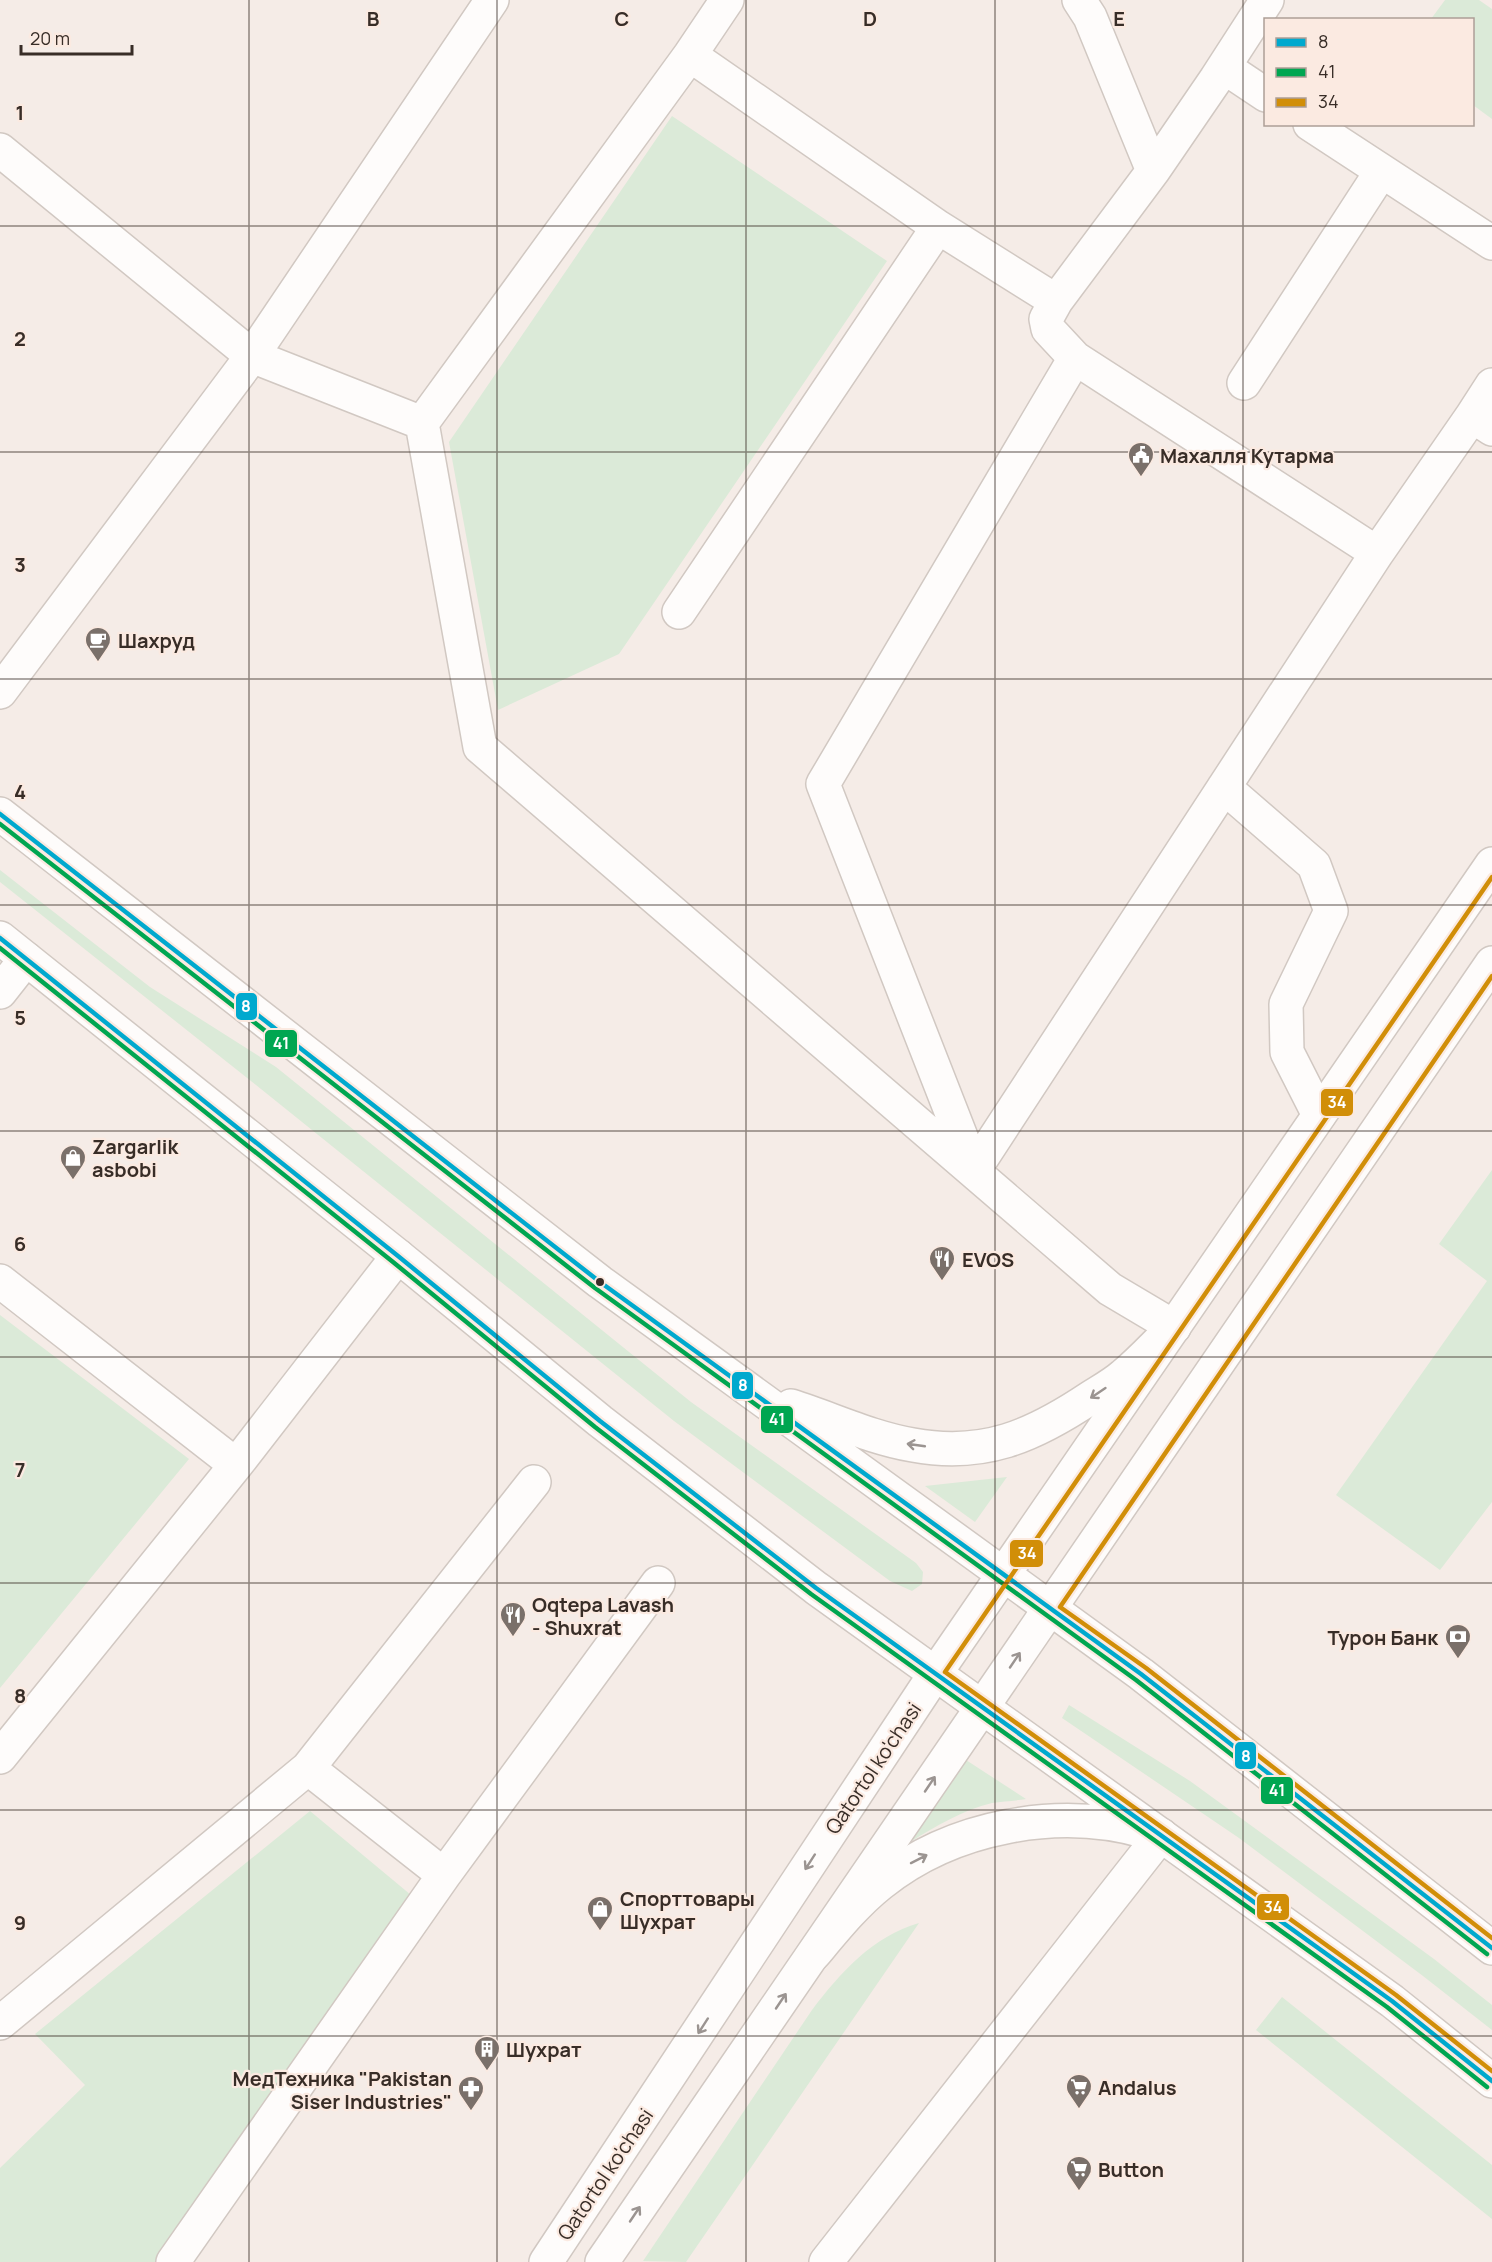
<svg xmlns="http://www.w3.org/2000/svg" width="1492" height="2262" font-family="Manrope,sans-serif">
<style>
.green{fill:#dbead8}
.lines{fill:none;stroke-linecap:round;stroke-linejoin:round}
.minor-casing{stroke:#d1c8c2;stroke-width:36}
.major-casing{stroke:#d1c8c2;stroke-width:36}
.highway-casing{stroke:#d1c8c2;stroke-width:36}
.minor{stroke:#fefcfb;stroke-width:33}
.major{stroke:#fefcfb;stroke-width:33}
.highway{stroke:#fefcfb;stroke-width:33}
.bus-1-casing{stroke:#fbeae1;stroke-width:9}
.bus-2-casing{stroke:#fbeae1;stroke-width:9}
.bus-3-casing{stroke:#fbeae1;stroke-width:9}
.bus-1{stroke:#00a9ce;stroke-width:4.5}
.bus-2{stroke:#00a651;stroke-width:4.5}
.bus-3{stroke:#d18e08;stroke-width:4.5}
.oneway{stroke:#9b9491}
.grid{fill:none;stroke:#382d27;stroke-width:1.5;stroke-opacity:0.55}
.bus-dot{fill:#382d27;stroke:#fbeae1;stroke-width:2}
.labels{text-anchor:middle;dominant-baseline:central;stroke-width:4.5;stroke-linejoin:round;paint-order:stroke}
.poi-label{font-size:20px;font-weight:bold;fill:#382d27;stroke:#fbeae1;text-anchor:start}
.street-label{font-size:20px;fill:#382d27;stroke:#fbeae1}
.grid-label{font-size:20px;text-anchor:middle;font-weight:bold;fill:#382d27;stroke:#fbeae1;stroke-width:4.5;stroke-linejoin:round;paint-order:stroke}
.line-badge{stroke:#fbeae1;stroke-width:2}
.badge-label{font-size:16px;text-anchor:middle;font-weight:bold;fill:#fff}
</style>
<rect width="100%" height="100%" fill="#f5ece7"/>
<path class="green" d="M1445,0H1479L1492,9V119L1473,105L1472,20L1431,19Z
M672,116L887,261L619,654L498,710L449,442Z
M0,870L150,987L276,1067L691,1402L916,1563L923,1572L922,1584L912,1591L890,1581L674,1421L256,1085L0,882Z
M1492,1170V1502L1440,1570L1336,1495L1487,1281L1439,1244Z
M0,1315L189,1459L0,1688Z
M1007,1477L975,1522L925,1486Z
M1069,1705L1190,1781L1434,1959L1492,2005V2030L1423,1976L1239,1838L1062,1718Z
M966,1760L1026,1799C1015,1801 1003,1801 992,1803C963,1810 936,1826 910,1842Z
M310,1811L417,1900L163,2262H0V2168L85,2085L35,2034Z
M919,1923L686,2262L643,2261L812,2010C840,1973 873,1936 919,1923Z
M1282,1997L1492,2165V2219L1256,2030Z"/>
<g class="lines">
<defs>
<path id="minor" d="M727,0L690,55L422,423L480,747L1110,1289L1174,1327
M1079,0L1090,17L1153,171L1216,79L1267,0
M1224,67L1266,95
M1310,124L1492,243
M0,150L252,356L422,423
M938,227L1056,301
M1075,358L823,784L974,1170L1377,553L1075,358L1048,329L1046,319L1056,301L1153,171
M1244,383L1381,172
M1492,385L1472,416L1492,429
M1377,553L1472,416
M679,612L938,227L690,55
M0,692L252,356L492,0
M1224,787L1314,865L1331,911L1286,1004L1287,1052L1319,1115
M0,992L26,959
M0,1281L236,1465
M0,1757L236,1465L398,1256
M308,1768L444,1875
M0,2023L308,1768L534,1482
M173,2262L444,1875L658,1583
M826,2262L1161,1835"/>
<path id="major" d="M546,2262L935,1674L1492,864
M602,2262L1492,963"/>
<path id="highway" d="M0,814L600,1282L1141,1674L1492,1948
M0,938L398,1256L600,1421L816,1588L1392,2001L1492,2081
M791,1406C832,1419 871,1438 913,1445C984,1458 1033,1436 1090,1398C1101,1391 1114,1384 1124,1375C1142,1360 1157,1343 1174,1327
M814,1954C835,1929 855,1904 880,1884C952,1826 1059,1806 1147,1832"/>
</defs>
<use href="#minor" class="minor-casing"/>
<use href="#major" class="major-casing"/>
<use href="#highway" class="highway-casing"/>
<use href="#minor" class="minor"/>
<use href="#major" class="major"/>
<use href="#highway" class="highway"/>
<defs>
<path id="bus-1" d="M0,814L600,1282L1141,1674L1492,1948
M0,938L398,1256L600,1421L816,1588L1392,2001L1492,2081"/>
<path id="bus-2" d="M0,824L595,1288L1136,1680L1487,1954
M0,948L393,1262L595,1427L811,1594L1387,2007L1487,2087"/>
<path id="bus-3" d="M1492,877L945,1672L1396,1995L1492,2071
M1492,976L1060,1607L1146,1668L1492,1938"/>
</defs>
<use href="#bus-1" class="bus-1-casing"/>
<use href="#bus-2" class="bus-2-casing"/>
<use href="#bus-3" class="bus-3-casing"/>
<use href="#bus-1" class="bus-1"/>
<use href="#bus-2" class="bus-2"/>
<use href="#bus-3" class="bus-3"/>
</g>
<defs><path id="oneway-shaft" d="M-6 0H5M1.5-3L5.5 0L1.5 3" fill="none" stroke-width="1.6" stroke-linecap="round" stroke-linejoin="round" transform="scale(1.5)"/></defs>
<g class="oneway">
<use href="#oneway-shaft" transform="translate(1098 1393) rotate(146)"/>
<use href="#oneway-shaft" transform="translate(916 1445) rotate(-172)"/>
<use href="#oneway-shaft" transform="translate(1015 1660) rotate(-56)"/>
<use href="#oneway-shaft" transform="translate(930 1784) rotate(-56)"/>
<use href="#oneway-shaft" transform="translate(919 1859) rotate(-27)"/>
<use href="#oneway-shaft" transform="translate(810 1862) rotate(123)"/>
<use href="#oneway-shaft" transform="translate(781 2001) rotate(-56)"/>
<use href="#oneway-shaft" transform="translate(703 2026) rotate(123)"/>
<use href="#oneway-shaft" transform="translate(635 2214) rotate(-56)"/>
</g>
<path class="grid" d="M249,0V2262M497,0V2262M746,0V2262M995,0V2262M1243,0V2262M0,226H1492M0,452H1492M0,679H1492M0,905H1492M0,1131H1492M0,1357H1492M0,1583H1492M0,1810H1492M0,2036H1492"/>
<defs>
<symbol id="civic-pin" viewBox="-11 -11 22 30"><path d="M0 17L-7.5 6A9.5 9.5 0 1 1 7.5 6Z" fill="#7a706a" stroke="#fbeae1"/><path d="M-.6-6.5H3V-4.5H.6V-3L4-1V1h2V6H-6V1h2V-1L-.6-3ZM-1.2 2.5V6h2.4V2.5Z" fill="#fff"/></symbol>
<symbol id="cafe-pin" viewBox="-11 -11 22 30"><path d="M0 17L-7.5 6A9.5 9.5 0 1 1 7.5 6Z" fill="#7a706a" stroke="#fbeae1"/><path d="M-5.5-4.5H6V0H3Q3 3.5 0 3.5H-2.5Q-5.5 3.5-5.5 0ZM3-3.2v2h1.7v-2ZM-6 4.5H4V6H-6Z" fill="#fff"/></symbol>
<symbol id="shop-pin" viewBox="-11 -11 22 30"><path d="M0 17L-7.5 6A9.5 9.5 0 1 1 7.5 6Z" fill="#7a706a" stroke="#fbeae1"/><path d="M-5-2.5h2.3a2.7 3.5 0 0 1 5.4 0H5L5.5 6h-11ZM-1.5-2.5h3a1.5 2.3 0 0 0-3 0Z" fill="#fff"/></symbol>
<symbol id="restaurant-pin" viewBox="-11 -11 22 30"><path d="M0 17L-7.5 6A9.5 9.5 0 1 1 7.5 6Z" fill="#7a706a" stroke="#fbeae1"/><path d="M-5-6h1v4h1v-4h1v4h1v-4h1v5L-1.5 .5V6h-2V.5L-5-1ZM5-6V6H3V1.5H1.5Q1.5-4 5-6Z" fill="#fff"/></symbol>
<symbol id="bank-pin" viewBox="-11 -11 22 30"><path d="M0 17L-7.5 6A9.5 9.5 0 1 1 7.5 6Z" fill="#7a706a" stroke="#fbeae1"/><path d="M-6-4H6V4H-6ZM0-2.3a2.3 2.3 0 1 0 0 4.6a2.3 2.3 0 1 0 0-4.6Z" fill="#fff"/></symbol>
<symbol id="building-pin" viewBox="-11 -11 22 30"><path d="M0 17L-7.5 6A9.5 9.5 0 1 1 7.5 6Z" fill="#7a706a" stroke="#fbeae1"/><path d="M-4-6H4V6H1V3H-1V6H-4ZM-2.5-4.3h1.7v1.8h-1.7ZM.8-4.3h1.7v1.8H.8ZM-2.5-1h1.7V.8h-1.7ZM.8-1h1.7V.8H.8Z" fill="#fff"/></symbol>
<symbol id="supermarket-pin" viewBox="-11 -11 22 30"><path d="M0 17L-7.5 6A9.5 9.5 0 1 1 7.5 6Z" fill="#7a706a" stroke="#fbeae1"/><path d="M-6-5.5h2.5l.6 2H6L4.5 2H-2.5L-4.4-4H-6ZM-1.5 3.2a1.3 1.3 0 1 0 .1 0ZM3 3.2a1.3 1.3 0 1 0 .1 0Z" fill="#fff"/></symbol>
<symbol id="pharmacy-pin" viewBox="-11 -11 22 30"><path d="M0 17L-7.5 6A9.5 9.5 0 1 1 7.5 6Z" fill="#7a706a" stroke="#fbeae1"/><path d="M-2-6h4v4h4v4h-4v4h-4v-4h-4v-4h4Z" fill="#fff"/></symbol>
</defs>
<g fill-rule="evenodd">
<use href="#civic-pin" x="1126" y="440" width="30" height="40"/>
<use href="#cafe-pin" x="83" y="625" width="30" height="40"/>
<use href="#shop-pin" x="58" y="1143" width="30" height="40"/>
<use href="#restaurant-pin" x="927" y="1244" width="30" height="40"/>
<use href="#restaurant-pin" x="498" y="1600" width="30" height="40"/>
<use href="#bank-pin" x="1443" y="1622" width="30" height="40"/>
<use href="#shop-pin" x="585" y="1894" width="30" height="40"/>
<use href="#building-pin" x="472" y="2034" width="30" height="40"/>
<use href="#supermarket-pin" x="1064" y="2072" width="30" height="40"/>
<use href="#pharmacy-pin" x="456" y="2074" width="30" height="40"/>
<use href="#supermarket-pin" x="1064" y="2154" width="30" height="40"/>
</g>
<circle class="bus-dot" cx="600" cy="1282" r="5"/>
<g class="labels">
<g class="poi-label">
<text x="1160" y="455">Махалля Кутарма</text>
<text x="118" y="640">Шахруд</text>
<text x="92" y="1146">Zargarlik<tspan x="92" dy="23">asbobi</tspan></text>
<text x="962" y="1259">EVOS</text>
<text x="532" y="1604">Oqtepa Lavash<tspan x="532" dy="23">- Shuxrat</tspan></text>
<text x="1438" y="1637" text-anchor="end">Турон Банк</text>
<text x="620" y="1898">Спорттовары<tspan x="620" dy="23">Шухрат</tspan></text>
<text x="506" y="2049">Шухрат</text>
<text x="452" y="2078" text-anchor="end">МедТехника "Pakistan<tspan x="452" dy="23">Siser Industries"</tspan></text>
<text x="1098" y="2087">Andalus</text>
<text x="1098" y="2169">Button</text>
</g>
<g class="street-label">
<text transform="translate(873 1768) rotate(-56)">Qatortol ko'chasi</text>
<text transform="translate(605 2174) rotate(-56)">Qatortol ko'chasi</text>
</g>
</g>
<g class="grid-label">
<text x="373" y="26">B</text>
<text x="622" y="26">C</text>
<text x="870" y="26">D</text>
<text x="1119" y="26">E</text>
<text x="20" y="120">1</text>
<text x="20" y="346">2</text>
<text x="20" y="572">3</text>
<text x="20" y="799">4</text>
<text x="20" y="1025">5</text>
<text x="20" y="1251">6</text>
<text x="20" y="1477">7</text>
<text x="20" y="1703">8</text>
<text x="20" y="1930">9</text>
</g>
<g class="line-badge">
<rect x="235" y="992" width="23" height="29" rx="6" fill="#00a9ce"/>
<rect x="264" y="1029" width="34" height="29" rx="6" fill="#00a651"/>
<rect x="1320" y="1088" width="34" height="29" rx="6" fill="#d18e08"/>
<rect x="731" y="1371" width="23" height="29" rx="6" fill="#00a9ce"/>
<rect x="760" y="1405" width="34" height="29" rx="6" fill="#00a651"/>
<rect x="1009" y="1539" width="35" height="29" rx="6" fill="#d18e08"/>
<rect x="1234" y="1741" width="23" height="29" rx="6" fill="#00a9ce"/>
<rect x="1260" y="1776" width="34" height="29" rx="6" fill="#00a651"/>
<rect x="1256" y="1893" width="34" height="28" rx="6" fill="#d18e08"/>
</g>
<g class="badge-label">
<text x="246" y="1012">8</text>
<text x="281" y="1049">41</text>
<text x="1337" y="1108">34</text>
<text x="743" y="1391">8</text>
<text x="777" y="1425">41</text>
<text x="1027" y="1559">34</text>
<text x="1246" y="1762">8</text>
<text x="1277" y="1796">41</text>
<text x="1273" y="1913">34</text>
</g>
<rect x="1264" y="18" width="210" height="108" fill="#fbeae1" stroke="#ad9e97" stroke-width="1.5"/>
<rect x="1276" y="38" width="30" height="9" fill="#00a9ce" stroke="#ad9e97" stroke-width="1.5"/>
<text x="1318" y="48" font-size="18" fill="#382d27">8</text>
<rect x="1276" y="68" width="30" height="9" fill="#00a651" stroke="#ad9e97" stroke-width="1.5"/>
<text x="1318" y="78" font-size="18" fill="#382d27">41</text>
<rect x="1276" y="98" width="30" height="9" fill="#d18e08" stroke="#ad9e97" stroke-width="1.5"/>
<text x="1318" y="108" font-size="18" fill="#382d27">34</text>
<path d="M21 45v9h111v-9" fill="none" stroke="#382d27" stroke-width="3"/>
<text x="30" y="45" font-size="18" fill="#382d27" stroke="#fbeae1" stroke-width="4.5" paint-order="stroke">20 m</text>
</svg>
